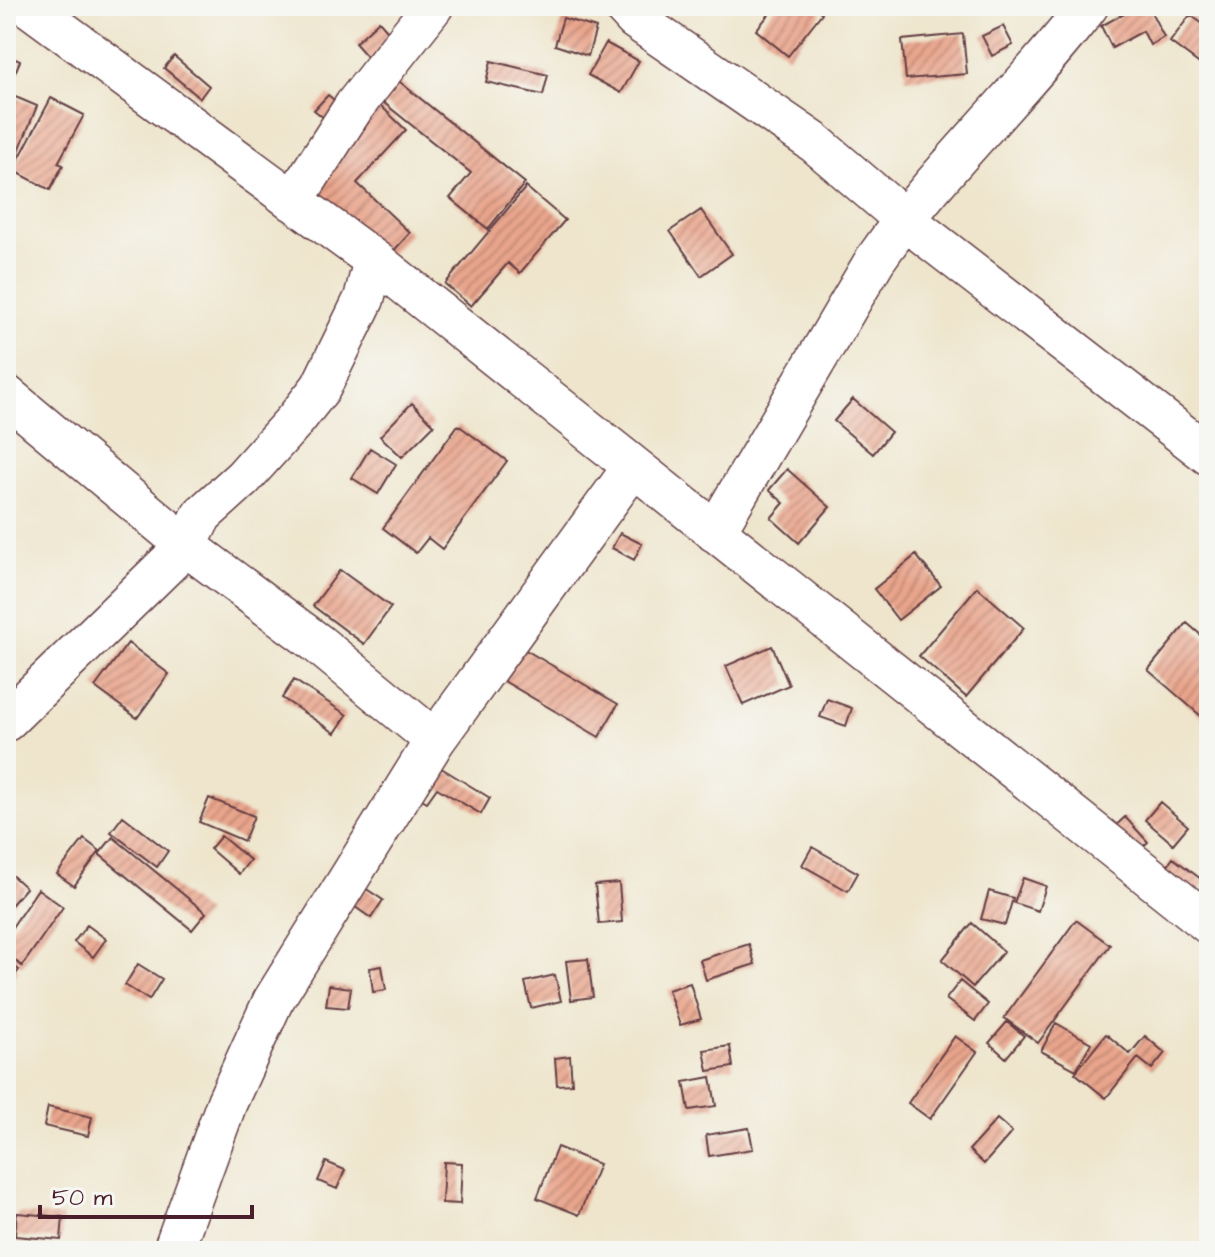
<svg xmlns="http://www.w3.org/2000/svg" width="1215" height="1257" font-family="'Architects Daughter',sans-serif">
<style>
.building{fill:url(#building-hatch)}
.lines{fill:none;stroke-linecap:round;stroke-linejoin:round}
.minor-casing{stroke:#633d43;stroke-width:43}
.minor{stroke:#fff;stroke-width:40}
</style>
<defs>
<pattern id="building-hatch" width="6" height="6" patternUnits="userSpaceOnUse" patternTransform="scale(2)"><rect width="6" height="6" fill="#e9a58c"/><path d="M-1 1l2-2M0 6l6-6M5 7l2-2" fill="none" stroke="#bf8673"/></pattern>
</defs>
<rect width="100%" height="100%" fill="#f6f6f2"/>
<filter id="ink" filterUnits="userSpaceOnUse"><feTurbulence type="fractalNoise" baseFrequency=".0125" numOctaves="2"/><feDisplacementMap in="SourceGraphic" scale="16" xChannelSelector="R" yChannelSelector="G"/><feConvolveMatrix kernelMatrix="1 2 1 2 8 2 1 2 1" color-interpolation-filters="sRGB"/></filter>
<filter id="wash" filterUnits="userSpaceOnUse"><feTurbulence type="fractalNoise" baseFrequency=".006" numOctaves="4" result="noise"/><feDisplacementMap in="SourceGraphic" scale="32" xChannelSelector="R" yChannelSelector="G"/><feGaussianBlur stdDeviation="1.8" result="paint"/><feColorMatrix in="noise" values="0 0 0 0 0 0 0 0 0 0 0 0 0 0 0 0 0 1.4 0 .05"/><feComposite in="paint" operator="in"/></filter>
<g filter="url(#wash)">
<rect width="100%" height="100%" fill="#eee5cc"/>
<g id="blocks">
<path class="building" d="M776,6H813L822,13L788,56L756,30Z
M1138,6H1148L1164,37L1150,45L1143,31L1112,48L1101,26Z
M1190,15L1209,28V71L1170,42Z
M563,18L596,28L588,56L555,45Z
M379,21L411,57L387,79L355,43Z
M1003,26L1013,45L992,56L982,36Z
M963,34L967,74L906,79L902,40Z
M606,43L639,61L621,93L588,75Z
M6,55L20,61L8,89L6,88Z
M174,56L209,86L200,98L164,68Z
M491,61L548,75L543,95L486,82Z
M395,78L525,183L488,229L450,198L471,173L378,98Z
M6,93L37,106L6,183Z
M328,95L348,111L335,127L314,110Z
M51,98L84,115L58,163L63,165L50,190L13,170Z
M380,105L406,130L357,183L410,233L386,259L307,184Z
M526,187L565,220L520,273L508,263L471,306L445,284Z
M701,210L732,254L701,276L670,231Z
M853,399L891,432L873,454L834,421Z
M412,403L434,425L402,457L380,436Z
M458,425L507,461L442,549L428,538L416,553L383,528Z
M370,448L396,464L378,494L352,478Z
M787,469L830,507L799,543L771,518L784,503L769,490Z
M620,533L642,544L634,560L612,548Z
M916,555L941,586L898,620L874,589Z
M340,570L391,607L364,644L313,606Z
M977,587L1024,628L966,697L919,656Z
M1187,623L1209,642V723L1148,670Z
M128,643L169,674L137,718L95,687Z
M517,645L618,704L599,737L497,677Z
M772,646L789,685L743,705L726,666Z
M294,680L347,715L335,733L282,698Z
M827,699L852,708L846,726L820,717Z
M425,758L490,798L481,814L437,788L427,802L406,790Z
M209,798L254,816L244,841L199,822Z
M1160,802L1188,826L1173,844L1145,820Z
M123,816L168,851L157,867L111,832Z
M1125,817L1148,842L1134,855L1111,830Z
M221,836L250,860L239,874L210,849Z
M113,837L206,913L192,930L99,854Z
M84,839L100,851L74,886L57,874Z
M812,847L858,873L848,891L802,865Z
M1173,858L1205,882L1194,898L1162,873Z
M6,870L26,888L6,911Z
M350,878L383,900L371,918L338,895Z
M1023,878L1046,886L1038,911L1014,903Z
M619,883L622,922L599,924L595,885Z
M38,889L63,907L22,966L6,954V936Z
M989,891L1013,898L1005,925L981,919Z
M1076,920L1110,945L1038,1043L1004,1018Z
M972,923L1004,951L973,987L942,960Z
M87,925L106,939L93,957L74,942Z
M749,944L755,964L706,980L700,960Z
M588,959L593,997L571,1000L566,961Z
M6,960L19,970L6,987Z
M138,964L162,979L149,1000L125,985Z
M382,966L386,990L373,992L370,968Z
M555,975L561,1001L531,1008L525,982Z
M960,981L988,1004L975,1021L946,999Z
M690,983L701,1019L680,1025L668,990Z
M329,985L351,988L348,1008L326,1006Z
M1007,1022L1024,1036L1006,1058L989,1043Z
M1056,1023L1091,1043L1076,1070L1041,1051Z
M1106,1034L1130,1054L1145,1036L1165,1053L1152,1069L1138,1058L1106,1098L1075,1073Z
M955,1036L977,1052L930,1119L908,1103Z
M730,1046L733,1067L708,1071L704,1050Z
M570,1056L572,1084L557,1085L555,1058Z
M711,1077L716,1106L689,1110L684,1082Z
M48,1107L92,1117L88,1136L44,1126Z
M997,1119L1012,1132L984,1164L969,1150Z
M749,1128L753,1149L709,1156L706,1135Z
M557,1147L599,1164L579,1215L537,1198Z
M326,1162L345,1170L337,1189L318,1181Z
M444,1162L462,1163L460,1204L442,1203Z
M17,1213L63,1217L61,1240L15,1236Z"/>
</g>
</g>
<g filter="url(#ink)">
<use href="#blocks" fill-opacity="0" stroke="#633d43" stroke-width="2"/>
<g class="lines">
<defs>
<path id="minor" d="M28,6L374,260L1209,924
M623,6L635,19L815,143L904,219L1209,455
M293,201L355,105L433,6
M6,395L193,551L317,643L435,740L273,1001L227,1102L173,1251
M715,532L875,260C938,169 1021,94 1088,6
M6,721L187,545L202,515L243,478L296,419L321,387L364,299L374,260
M435,740L633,467"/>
</defs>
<use href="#minor" class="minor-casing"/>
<use href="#minor" class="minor"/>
</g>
</g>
<rect width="1215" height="1257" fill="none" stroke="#f6f6f2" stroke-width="32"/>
<path d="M40 1205v12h212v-12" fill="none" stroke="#4a1f2b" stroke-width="4"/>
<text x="52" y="1205" font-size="24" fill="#4a1f2b" stroke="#f6f6f2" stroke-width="6" paint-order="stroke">50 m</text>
</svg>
